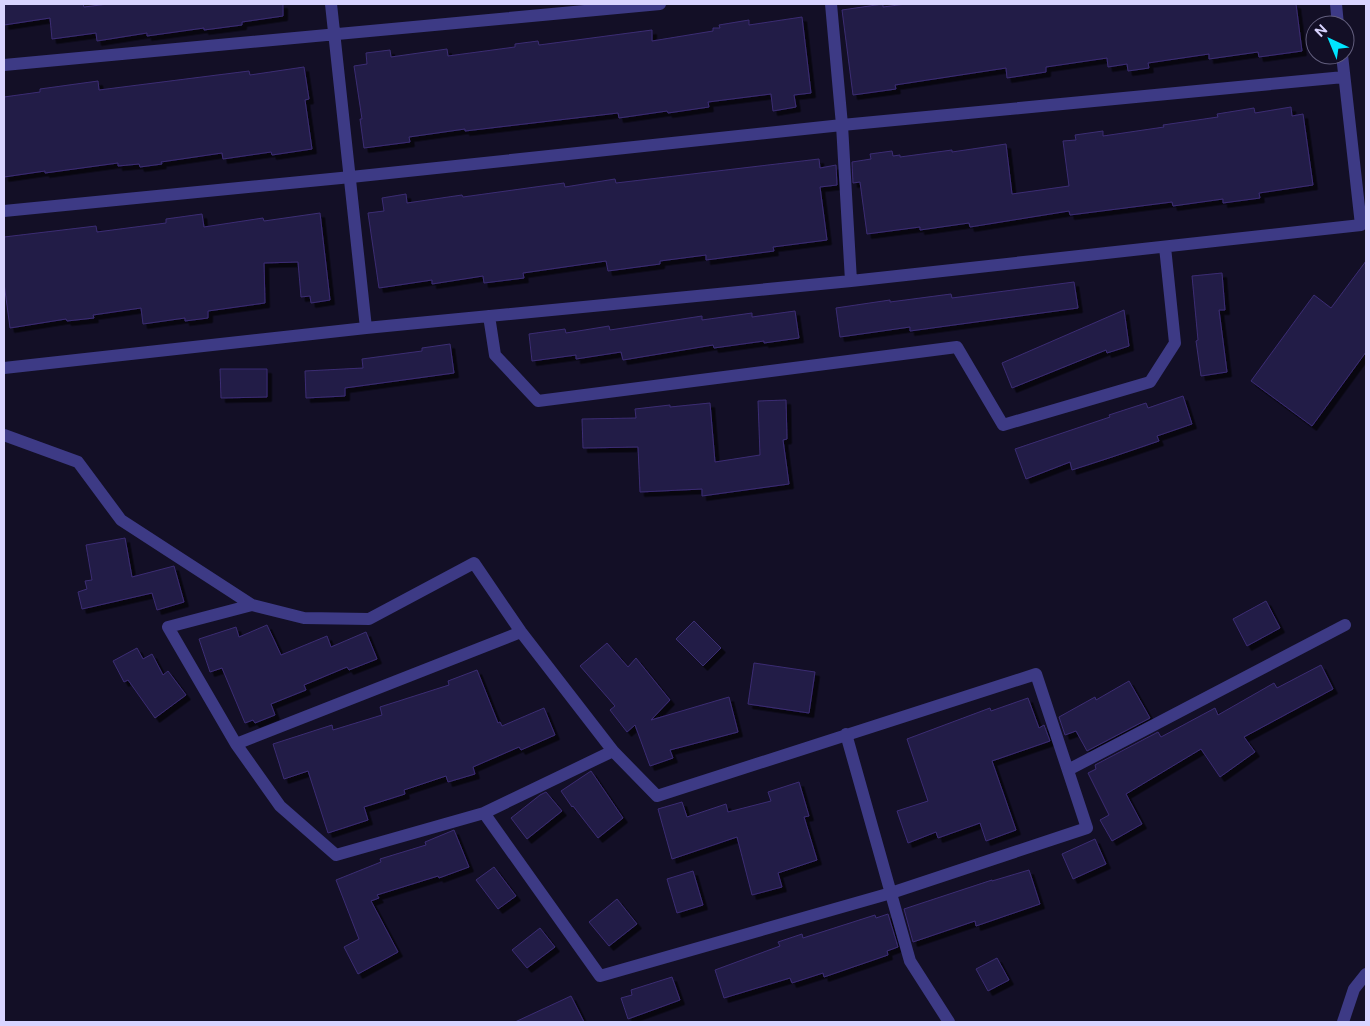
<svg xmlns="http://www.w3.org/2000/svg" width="1370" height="1026" font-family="'Public Sans',sans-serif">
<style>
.building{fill:#241b47;stroke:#3b2d73;filter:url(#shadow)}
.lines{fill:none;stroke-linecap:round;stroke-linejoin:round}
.minor{stroke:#3d3a85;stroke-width:12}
</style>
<defs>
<filter id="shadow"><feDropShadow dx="4.5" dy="4.5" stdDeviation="0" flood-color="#0009"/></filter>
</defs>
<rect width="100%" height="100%" fill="#130f26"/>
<path class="building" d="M4,4H83L84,7L108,4H283V16L242,22V25L204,30V28L147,36V33L97,41L96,33L52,39L50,18L4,25Z
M883,4V7L906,4H1296L1302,51L1259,57L1258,52L1209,59V54L1148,63L1149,68L1128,71L1127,64L1108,67L1107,58L1046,67V72L1007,78L1006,68L895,85L896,89L853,95L842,10Z
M802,17L811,93L794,95L796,107L773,111L771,94L708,102L709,107L668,113L667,111L619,118L618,113L465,131V129L409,137L410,142L364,148L360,119H362L354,66L367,64L366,53L390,50L391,57L447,49L448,56L515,47V44L538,41L539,45L652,30V41L713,31V28H720L719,25L749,20V25Z
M304,67L309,99L305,100L312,149L272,155L271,152L223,159L222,153L161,162L162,164L140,167L139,164L118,166V163L45,173V171L4,177V97L40,92V89L98,81L99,90L249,71L250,75Z
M1291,107L1292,116L1303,114L1313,185L1259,193L1260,198L1223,203V199L1173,206L1172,202L1070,215L1069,211L970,227L969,223L920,230V227L867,234L860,182L853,183L852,162L871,159L870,154L892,151L893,156L900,155V157L952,150V152L1006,144L1012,194L1069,186L1063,141L1076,140L1075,135L1103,131V136L1164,127L1163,125L1218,117L1217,114L1254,108L1255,113Z
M819,159L820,168L836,165L837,185L820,187L827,240L773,247L774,251L706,260V255L660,261V264L608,271L606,261L523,273L524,278L484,283L483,276L432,284V280L379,288L368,213L384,211L382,198L406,194L407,203L462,195L463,197L564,183L565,187L615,179L616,183Z
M320,213L330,300L311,303L310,296L301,297L298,262L264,263L265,303L208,311V318L185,321V318L143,324L141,308L93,315L94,318L67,321L66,319L10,328L4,283V237L96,226L97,232L166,223V219L202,214L204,227L263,218L264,221Z
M1366,261V352L1312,426L1251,381L1314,295L1331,308Z
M1222,273L1225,310H1219L1227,372L1201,376L1196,341L1198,340L1192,276Z
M1074,282L1078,308L910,331V327L840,337L836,308L890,300V302L951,294L952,298Z
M1124,310L1129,346L1107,353L1106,350L1012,388L1002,363Z
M795,311L799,338L764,343V341L714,348L713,345L623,360L621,352L576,359V355L532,361L529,334L565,329L566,333L609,326L610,330L702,316V320L752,313V317Z
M450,344L454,373L345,388V396L306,398L305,371L363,368L362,359L422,351V348Z
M220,369H267V397L221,398Z
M1183,396L1192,424L1157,436L1159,441L1112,457L1072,470L1070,462L1026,479L1015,449L1110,417L1109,415L1146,403L1148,408Z
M786,400L787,439L783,440L789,484L702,496V489L640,492L638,447L583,448L582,419L636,418L635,409L670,405V407L710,403L715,462L760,455L758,401Z
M125,538L132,577L174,566L184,602L157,610L152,593L82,609L78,592L87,589L85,581L92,580L86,545Z
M1266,601L1280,628L1247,646L1233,619Z
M694,621L721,648L703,666L676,639Z
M267,625L281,655L327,636L331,647L366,632L377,659L349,670L347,667L304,685L306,690L271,704L275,715L255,723L253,720L245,723L222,668L210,672L199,639L236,627L239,637Z
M607,643L628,667L636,658L670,700L651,720L729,697L738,732L670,750L673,758L650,766L635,725L627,732L610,710L615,706L580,666Z
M137,648L143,659L152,654L163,675L168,671L186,695L155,718L128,680L124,682L113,661Z
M754,663L815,672L809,713L748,704Z
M1321,665L1333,689L1244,737L1255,752L1220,777L1201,749L1126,794L1142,824L1112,841L1100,820L1109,815L1088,773L1096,769L1095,765L1158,732L1161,737L1215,708L1218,715L1274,683L1277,688Z
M477,670L498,723L500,722L502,726L544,708L555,735L521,750L519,747L473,767L475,774L448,782L446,776L404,790L405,794L364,807L368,820L328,833L308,771L284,779L273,744L332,725L333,730L382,715L380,707L449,685L448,681Z
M1129,681L1150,718L1087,751L1076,731L1065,735L1059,717L1095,697L1096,700Z
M1028,698L1039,728L1044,725L1050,741L992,761L1016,830L986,841L980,823L938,838L936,832L908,843L897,811L928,801L907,739L990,708L991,711Z
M591,771L623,818L598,838L573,806L572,807L561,791Z
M799,782L809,816L804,817L817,860L778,873L782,887L752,895L737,837L672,859L658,809L682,802L687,817L726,804L728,812L771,801L768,792Z
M546,792L562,811L527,839L511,818L540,795Z
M454,830L469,867L439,878L438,876L377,895L379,898L371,901L398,952L358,974L344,947L359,939L336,880L381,862L380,859L426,845L425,842Z
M1095,839L1106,864L1073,879L1062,854Z
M494,867L516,896L498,909L476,880Z
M1029,870L1040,904L976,926L975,921L913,942L904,909L992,880V881Z
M693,871L703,905L677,913L667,879Z
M617,899L637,924L609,946L589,922Z
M888,914L898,947L887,951L888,955L824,977L823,973L792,983L790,978L724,998L715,970L780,946L778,942L802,934L803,938L875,915L876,918Z
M540,928L555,947L527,968L512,950Z
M997,958L1009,980L988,991L976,969Z
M672,977L680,1000L628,1019L621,998L632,995L631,990Z
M571,996L584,1022H515Z"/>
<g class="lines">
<path class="minor" d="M331,4L366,328
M831,4L842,125L851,281
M1336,4L1338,25
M4,65L660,4
M4,211L351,177L842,125L1344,77
M489,316L495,355L538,401L957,347L1003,425L1150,382L1175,343L1165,247
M4,368L366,328L851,281L1361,225L1342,55
M4,435L78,462L121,520L252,605L304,618L369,619L474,563L521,632L613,751L657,796L1036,674L1087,828L891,893L600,976L484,813L336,855L280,806L236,744L168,627L252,605
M846,734L910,961L949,1022
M236,744L521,632
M1068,770L1345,625
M484,813L613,751
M1343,1022L1354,989L1366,974"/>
</g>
<rect width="1370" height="1026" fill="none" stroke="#d9d4ff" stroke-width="10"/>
<g transform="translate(1330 40) rotate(316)"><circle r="24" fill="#130f26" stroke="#625e7d"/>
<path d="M0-4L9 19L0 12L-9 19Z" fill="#00e5ff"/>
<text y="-8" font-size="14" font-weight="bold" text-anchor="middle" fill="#d9d4ff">N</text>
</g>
</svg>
